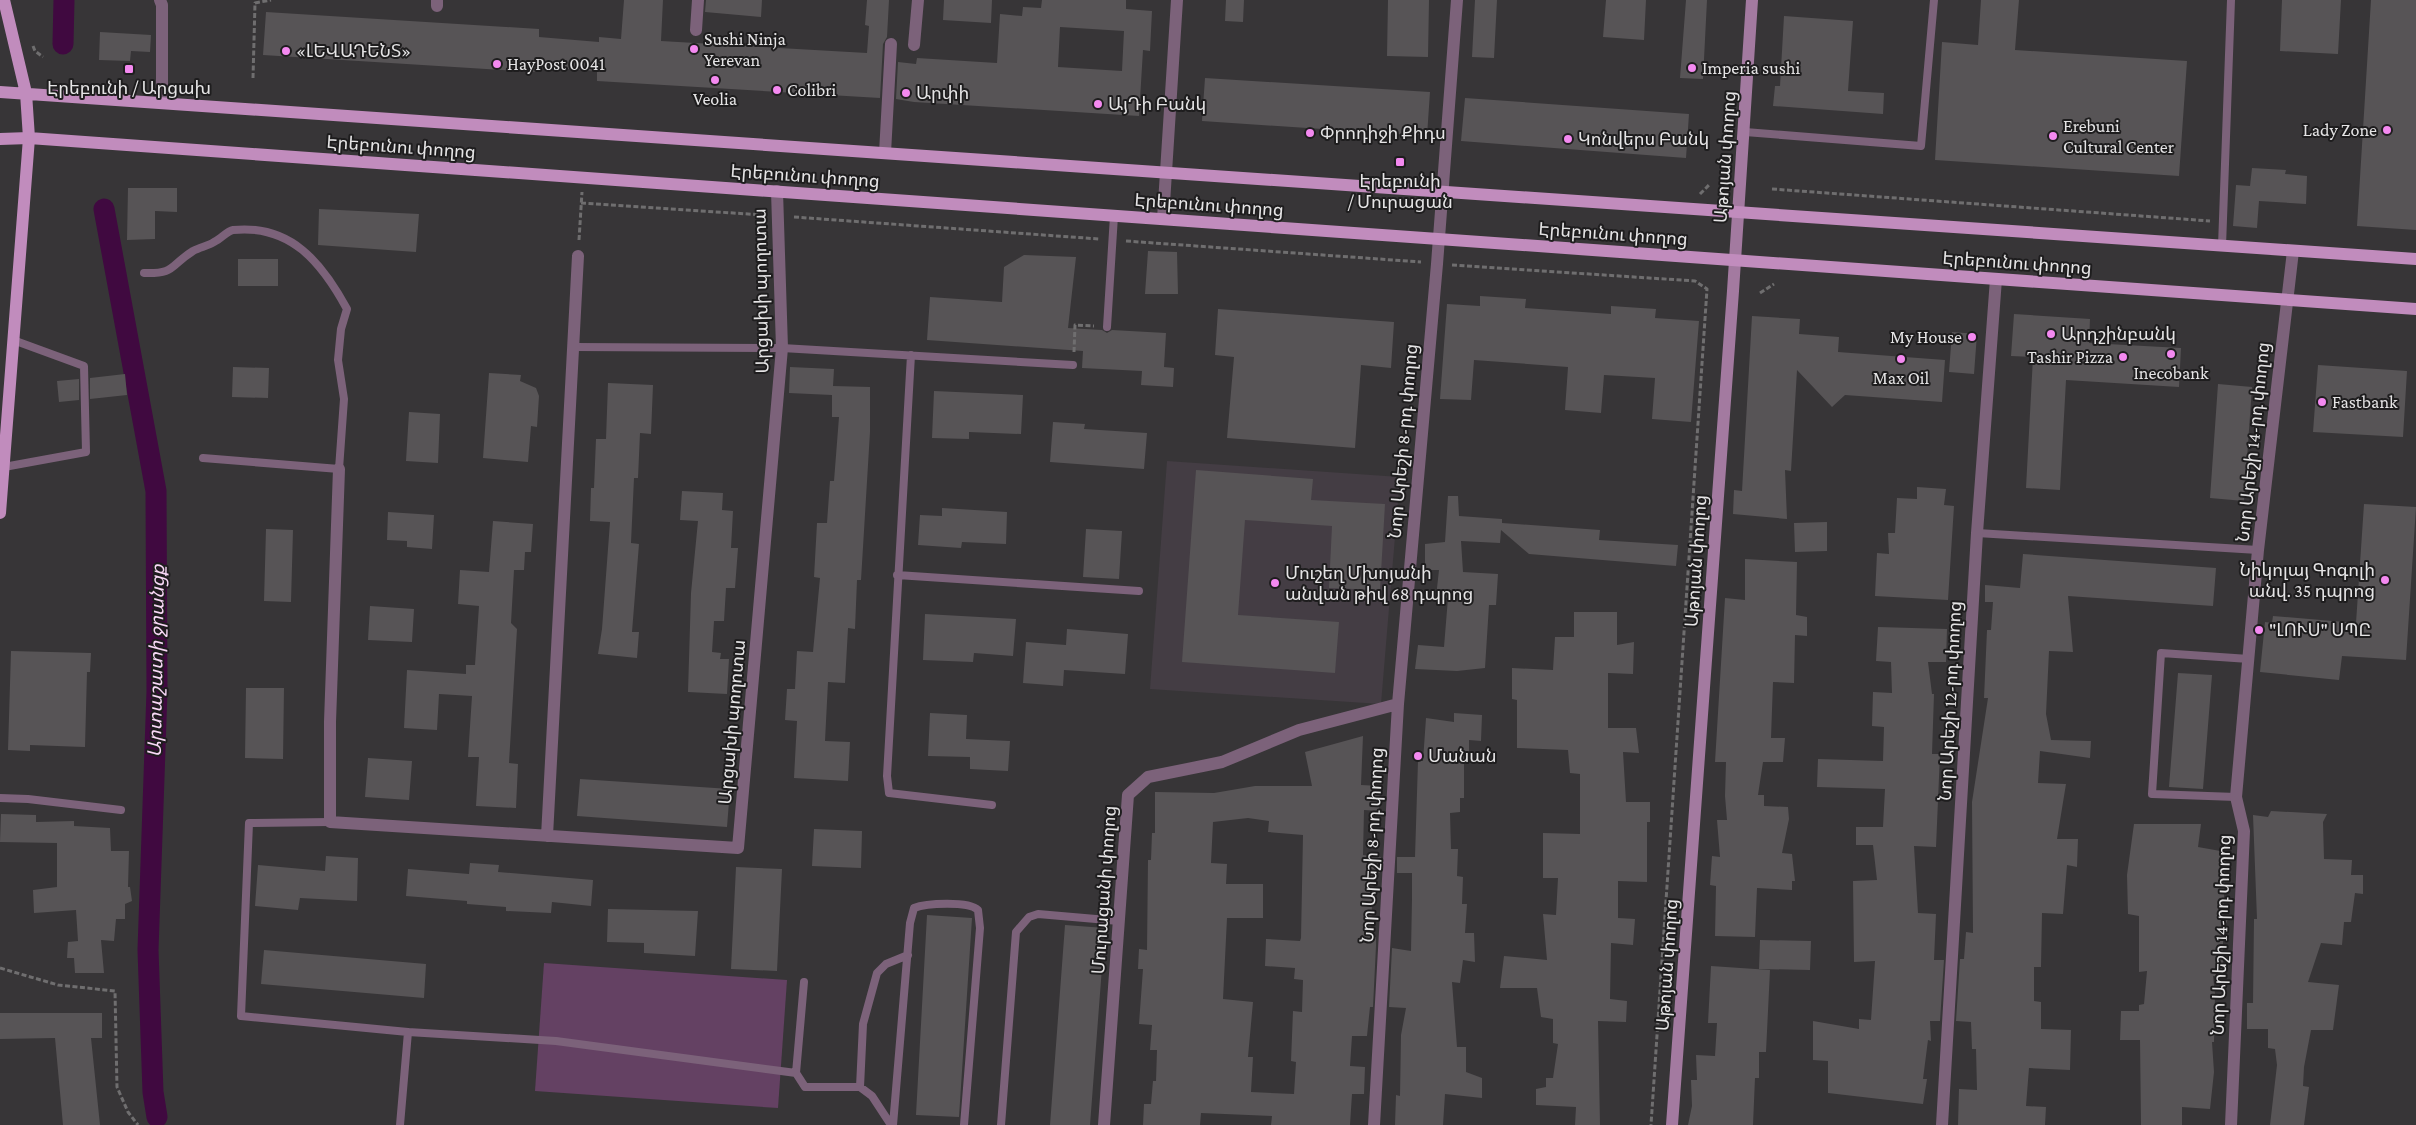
<svg xmlns="http://www.w3.org/2000/svg" width="2416" height="1125" font-family="'Crimson Pro','Noto Sans Armenian',serif">
<style>
.built{fill:#443d44}
.green{fill:#644163}
.lines{fill:none;stroke-linecap:round;stroke-linejoin:round}
.canal{stroke:#400940;stroke-width:21}
.building{fill:#575456;fill-rule:evenodd}
.path{stroke:#6f6e6f;stroke-width:3;stroke-dasharray:5 2.5;stroke-linecap:butt}
.service{stroke:#7c627a;stroke-width:8}
.minor{stroke:#7c627a;stroke-width:12}
.secondary{stroke:#a37aa0;stroke-width:12}
.primary{stroke:#c18cbd;stroke-width:12}
.poi-dot{fill:#f489f0;stroke:#1e1d1e;stroke-width:2}
.labels{text-anchor:middle;dominant-baseline:central;stroke-width:4;stroke-linejoin:round;paint-order:stroke}
.poi-label{font-size:18px;fill:#e5e4e5;stroke:#1e1d1e;text-anchor:start}
.street-label{font-size:18px;fill:#e5e4e5;stroke:#1e1d1e}
.water-label{font-size:19px;font-style:italic;fill:#f9d8f7;stroke:#1e1d1e}
</style>
<rect width="100%" height="100%" fill="#373537"/>
<path class="built" d="M1167,461L1400,477L1381,704L1150,689Z"/>
<path class="green" d="M544,963L787,980L778,1108L535,1091Z"/>
<g class="lines">
<path class="canal" d="M63,44L64,0
M104,209L156,491L157,691L148,950L153,1092L157,1117"/>
</g>
<path class="building" d="M624,0H663L661,41L867,53L869,26L865,25L867,0H889L887,37L883,44L880,98L597,81V71L537,67L536,72L263,55L266,12L539,29V37L599,42V37L621,39Z
M706,0H762L761,17L705,12Z
M944,0H992L991,23L943,20Z
M1042,0H1126V9L1152,11L1150,51L1143,50L1139,116L914,102L896,99L898,62L916,64L917,58L997,63L1000,14L1022,16L1023,7L1041,8ZM1060,27L1124,31L1122,71L1058,67Z
M1226,0H1244L1243,22L1225,21Z
M1388,0H1429L1428,57L1387,56Z
M1475,0H1497L1494,58L1472,57Z
M1606,0H1646L1644,40L1603,37Z
M1686,0H1707L1703,79L1680,78Z
M1981,0H2019L2015,50L2187,61L2179,176L1935,160L1942,42L1978,45Z
M2282,0H2341L2338,54L2280,51Z
M2371,0H2416V230L2357,226Z
M1784,16L1853,21L1848,91L1884,93L1883,114L1773,106L1775,86H1780Z
M100,32L151,35L150,52L131,51L130,61L99,60Z
M1205,78L1430,92L1427,136L1202,121Z
M1465,98L1689,114L1686,158L1461,141Z
M2252,168L2286,170L2285,174L2307,176L2306,204L2259,201L2257,228L2233,226L2236,185L2250,186Z
M128,188H177V212L155,211V239L127,240Z
M319,209L419,214L416,252L318,245Z
M1148,251L1177,252L1178,294H1145Z
M1024,255L1076,257L1068,328L1102,330L1107,333L1112,330L1166,333L1164,367L1174,368L1173,387L1141,385L1142,371L1082,368L1083,351L927,340L930,297L1002,302L1004,267Z
M238,259H278V286H238Z
M1480,296L1526,299L1525,308L1611,314V306L1656,309L1655,318L1699,321L1691,422L1652,419L1655,378L1604,375L1601,413L1565,410L1568,367L1474,360L1471,400L1440,399L1447,304L1480,306Z
M1218,309L1394,322L1391,368L1361,365L1355,448L1227,438L1234,357L1215,355Z
M2014,314L2090,319L2089,343L2181,348L2179,387L2066,380L2060,490L2026,488L2033,357L2011,356Z
M1752,316L1800,319L1799,334L1839,337L1838,352L1945,360L1942,402L1845,395L1832,407L1797,370L1791,471L1785,470L1787,519L1733,514L1734,490L1742,491Z
M1952,332L1977,334L1974,374L1949,372Z
M2318,365L2407,371L2403,437L2313,432Z
M233,367L269,368L268,398L232,397Z
M790,367L834,369L833,386L870,387V432L861,580H857L855,629L848,628L845,683L828,682L825,741L850,742L848,781L794,778L797,721L785,720L787,689H795L797,651L813,652L820,578L814,577L817,523H827L830,481H834L839,417H832V395L789,393Z
M489,373L521,375L520,381L536,388L539,396L537,427L531,426L528,462L483,458Z
M125,374L127,395L90,399V378Z
M79,379V400L59,402L57,381Z
M608,383L653,385L651,434L640,433L638,478H634L631,543L639,544L632,632H639L637,658L598,654L602,629L610,522L590,521L591,488H594L596,439H606Z
M2218,384L2252,387L2244,501L2210,498Z
M934,391L1023,395L1021,434L969,432V439L932,438Z
M409,412L440,414L438,463L406,461Z
M1053,422L1085,424L1084,429L1147,433L1144,469L1050,462Z
M1196,470L1313,479L1311,500L1385,504L1380,590L1329,588L1332,526L1245,520L1238,615L1339,622L1335,673L1182,662Z
M1917,487L1946,489L1944,505L1954,506L1948,600L1875,596L1877,553L1889,554L1888,533H1895L1897,498L1917,499Z
M682,491L723,493L722,510L733,511L731,548H738L735,588H726L724,621H714L712,652L721,653L720,659H729L727,694L688,692L691,593L698,521L680,520Z
M1448,496H1458L1459,516L1502,519V523L1600,530L1599,540L1678,545L1676,566L1529,554L1501,530L1500,543L1461,541L1463,572L1498,574L1496,605H1489L1485,668L1457,671L1415,669L1418,645L1444,647L1448,598L1436,597L1439,570H1425V544L1445,542Z
M2364,504L2416,507L2406,660L2342,656L2339,680L2260,672L2265,622L2272,623L2273,616L2356,623Z
M942,508L1007,512L1006,544L962,542L961,548L918,545L920,515L942,516Z
M388,512L434,515L432,549L407,547V541L387,540Z
M493,521L533,524L531,552H525L524,570H514L511,623L517,629L509,763L518,764L516,808L476,806L479,757H468L472,696L439,694L437,730L404,728L407,670L466,674V665H475L479,606L458,604L460,570L489,572Z
M1827,522V551L1795,552L1794,523Z
M266,529L293,530L291,602L264,601Z
M1086,529L1122,531L1119,579L1083,577Z
M2023,554L2216,568L2213,606L2068,596L2073,652L2049,651L2046,714L2051,740L2091,741L2090,758L2040,751L2038,783L2066,784L2057,839H2078L2077,867L2067,865L2063,914L2042,913L2041,967H2034V1001L2041,1002V1029L2071,1030L2070,1070L2029,1068L2026,1106L2046,1107L2045,1125H1958L1959,1089L1977,1090L1976,1049H1972L1971,1022L1956,1021L1960,959H1964L1966,932L1973,933L1972,802L1988,698H1984L1987,630H1991L1993,602H1985V585L2020,588Z
M1745,559L1797,562L1796,615L1807,617V636L1795,635L1794,683L1773,682L1771,738H1785L1783,762H1763L1758,795H1764V806L1788,807L1789,819L1782,853L1792,854L1795,881H1792V890L1757,888L1755,937L1715,936L1716,886L1710,885L1712,856L1720,857L1717,820H1727L1725,796L1726,762H1715L1725,598L1745,600Z
M370,606L414,609L412,642L368,640Z
M1574,612H1617V645L1634,642L1633,674L1608,673V728H1636L1639,753L1623,752L1626,802H1650V822H1647V882L1618,881V918L1635,919L1633,945L1611,943L1610,999L1627,1001L1626,1022L1598,1021L1600,1125H1575L1576,1107L1536,1105V1089L1546,1087V1078H1553L1558,1044L1553,1043V1019L1541,1017L1537,988H1500L1504,956L1547,960L1543,914L1556,915L1558,878H1543V833L1580,834V774L1570,773L1568,750L1517,748V700L1512,699V668L1553,670L1555,637H1574Z
M925,614L1016,619L1013,656L974,653L973,662L923,660Z
M1878,627L1947,629L1946,662H1928L1932,694H1934L1932,754H1940L1936,847L1914,846L1918,913L1936,914L1934,960H1944L1940,1021H1930L1931,1041L1928,1040L1923,1079H1927L1923,1104L1828,1093V1061L1813,1060V1021L1859,1029V1019L1871,1020L1875,961L1854,962L1853,881L1877,880L1873,845H1856V827H1883L1885,789L1817,787L1818,759L1883,761L1884,727L1872,726L1873,692L1892,693L1891,662L1876,661Z
M1067,629L1128,634L1125,674L1064,670L1063,686L1023,683L1026,642L1066,645Z
M11,651L91,653L90,672H87L85,747L30,745V751L8,750Z
M2178,673L2212,675L2203,789L2169,787Z
M246,688H284L283,759L245,758Z
M930,713L967,715L966,739L1010,741L1008,771L970,769V757L928,756Z
M1454,713L1482,715L1481,741L1469,740V760L1464,759V798H1460V812L1450,813L1451,849H1458L1457,876L1463,877L1462,904H1467L1465,933H1474L1475,962L1463,960L1460,983L1452,982L1457,1047H1466V1072L1482,1078V1098L1445,1094L1443,1125H1395L1396,1095L1400,1096L1401,1035L1406,1008L1389,1007L1392,948L1411,951L1412,899V873H1397V857H1415L1418,761H1423L1426,718L1454,722Z
M1363,736L1361,785L1380,786L1379,811L1364,810L1363,855L1381,857L1380,873H1376L1374,881L1372,904L1371,937H1376V946L1373,1007H1370L1367,1036H1352L1350,1066L1365,1067L1364,1094H1352L1350,1125H1271L1272,1116L1201,1113L1200,1125H1143L1144,1104H1151L1153,1081H1156L1157,1050H1150L1152,1025L1139,1024L1143,969H1138L1139,949L1147,950L1148,860H1151L1152,833H1155V792L1214,793L1255,786H1312L1305,752ZM1248,818L1269,821L1268,832L1303,835L1301,938L1300,941L1266,939L1265,966L1295,968L1294,979L1303,980L1302,1012L1293,1011L1291,1061L1296,1062L1294,1094L1251,1092L1253,1057H1248L1253,1002L1223,999L1227,918H1263V884H1226L1227,864L1211,863L1213,822Z
M368,758L412,761L409,800L365,797Z
M580,779L730,789L727,827L577,816Z
M2271,811L2327,814L2323,822L2324,859L2352,860L2351,875H2363V894L2355,893L2351,922H2344L2342,945L2321,943L2308,982L2339,985L2333,1030H2311L2304,1067L2303,1086L2309,1087L2304,1125H2270L2277,1065L2275,1049L2268,1048V1029H2247V1003H2253L2254,919H2257L2253,815L2268,817Z
M1,814L36,815V822L74,821V826L110,828L111,851H129L128,887H130L132,901L125,904V919H116L114,941L101,940L104,973H75L74,958H67L68,942L78,941L76,910L34,913L33,890L57,887V843L0,842Z
M2134,824H2201L2198,847L2226,852L2223,919H2228L2223,931V977L2213,976L2215,994L2214,1042H2212L2214,1072L2210,1109L2182,1107V1125H2141L2140,1040H2120L2121,1011H2139V1005L2144,1004L2147,971L2139,972V916L2128,914L2127,875Z
M814,829L862,831L861,868L812,866Z
M326,856L358,858L357,901L300,898L298,910L255,906L258,865L325,871Z
M470,863L499,865L498,872L593,880L591,906L552,902L551,913L506,911V907L467,904V901L406,896L408,869L469,874Z
M736,867L782,869L777,971L731,969Z
M608,909L698,911L695,956L644,953V943L607,942Z
M927,915L972,918L959,1117L916,1115Z
M1065,925L1105,928L1090,1125H1050Z
M1760,940L1811,941L1810,970L1759,969Z
M264,950L426,964L424,998L261,984Z
M1711,966L1770,970L1766,1052H1759V1078H1755L1753,1125H1688L1692,1106L1691,1080H1697L1696,1055L1715,1056L1717,1023H1708Z
M0,1013H102V1038H91L100,1125H63L55,1038L0,1039Z"/>
<g class="lines">
<path class="path" d="M33,46L35,51L43,57
M253,78L255,3L271,0
M1772,189L2210,221
M1700,194L1710,184
M581,203L763,215
M794,217L1099,239
M579,240L582,192
M1126,241L1421,262
M1452,265L1695,281L1707,289L1651,1125
M1760,293L1774,284
M1074,352L1075,325L1094,326
M0,968L58,985L115,991L117,1087L128,1112L138,1125"/>
<path class="service" d="M1745,132L1921,146L1934,0
M2222,246L2231,0
M144,273C176,274 169,266 193,251C200,247 208,246 214,242C221,239 227,231 233,230C291,224 322,263 347,309L341,329L338,360L344,399L339,469L203,458
M1107,327L1114,216
M574,347L782,348L1073,365
M911,355L887,776L889,793L992,805
M4,467L86,452L84,366L13,340
M1977,533L2258,550
M897,575L1139,591
M2236,797L2152,794L2161,653L2249,659
M0,798L28,799L121,810
M330,822L249,823L241,1016L408,1032L400,1125
M804,982L796,1073L805,1087H860L872,1096L891,1125
M408,1032L556,1041L796,1073
M860,1087L863,1024L877,973L886,964L908,955
M893,1125L910,923L914,908C926,903 969,901 978,910L980,928L964,1125
M1001,1125L1016,932L1029,917L1038,914L1119,921"/>
<path class="minor" d="M160,0L162,5V102
M437,6V0
M696,30L698,0
M914,45L918,0
M885,153L891,44
M1163,219L1177,0
M339,469L330,722V822L738,848L782,348L777,191
M547,836L578,256
M1104,1125L1128,795L1148,777L1222,762L1299,730L1398,704
M1374,1125L1398,704L1437,264L1457,0
M1942,1125L1977,533L1996,279
M2231,1125L2244,831L2236,797L2258,550L2293,251"/>
<path class="secondary" d="M1672,1125L1733,291L1752,0"/>
<path class="primary" d="M0,92L2416,259
M0,139L29,138L2416,309
M0,513L29,138L26,93L4,0"/>
</g>
<g class="poi-dot">
<circle cx="694" cy="49" r="5"/>
<circle cx="286" cy="51" r="5"/>
<circle cx="497" cy="64" r="5"/>
<circle cx="1692" cy="68" r="5"/>
<rect x="124" y="64" width="10" height="10" rx="2.5"/>
<circle cx="715" cy="80" r="5"/>
<circle cx="777" cy="90" r="5"/>
<circle cx="906" cy="93" r="5"/>
<circle cx="1098" cy="104" r="5"/>
<circle cx="2387" cy="130" r="5"/>
<circle cx="1310" cy="133" r="5"/>
<circle cx="2053" cy="136" r="5"/>
<circle cx="1568" cy="139" r="5"/>
<rect x="1395" y="157" width="10" height="10" rx="2.5"/>
<circle cx="2051" cy="334" r="5"/>
<circle cx="1972" cy="337" r="5"/>
<circle cx="2171" cy="354" r="5"/>
<circle cx="2123" cy="357" r="5"/>
<circle cx="1901" cy="359" r="5"/>
<circle cx="2322" cy="402" r="5"/>
<circle cx="2385" cy="580" r="5"/>
<circle cx="1275" cy="583" r="5"/>
<circle cx="2259" cy="630" r="5"/>
<circle cx="1418" cy="756" r="5"/>
</g>
<g class="labels">
<g class="poi-label">
<text x="704" y="39">Sushi Ninja<tspan x="704" dy="21">Yerevan</tspan></text>
<text x="296" y="51">«ԼԵՎԱԴԵՆՏ»</text>
<text x="507" y="64">HayPost 0041</text>
<text x="1702" y="68">Imperia sushi</text>
<text x="129" y="88" text-anchor="middle">Էրեբունի / Արցախ</text>
<text x="787" y="90">Colibri</text>
<text x="916" y="93">Արփի</text>
<text x="715" y="99" text-anchor="middle">Veolia</text>
<text x="1108" y="104">ԱյԴի Բանկ</text>
<text x="2063" y="126">Erebuni<tspan x="2063" dy="21">Cultural Center</tspan></text>
<text x="2377" y="130" text-anchor="end">Lady Zone</text>
<text x="1320" y="133">Փրոդիջի Քիդս</text>
<text x="1578" y="139">Կոնվերս Բանկ</text>
<text x="1400" y="181" text-anchor="middle">Էրեբունի<tspan x="1400" dy="21">/ Մուրացան</tspan></text>
<text x="2061" y="334">Արդշինբանկ</text>
<text x="1962" y="337" text-anchor="end">My House</text>
<text x="2113" y="357" text-anchor="end">Tashir Pizza</text>
<text x="2171" y="373" text-anchor="middle">Inecobank</text>
<text x="1901" y="378" text-anchor="middle">Max Oil</text>
<text x="2332" y="402">Fastbank</text>
<text x="2375" y="570" text-anchor="end">Նիկոլայ Գոգոլի<tspan x="2375" dy="21">անվ. 35 դպրոց</tspan></text>
<text x="1285" y="573">Մուշեղ Մխոյանի<tspan x="1285" dy="21">անվան թիվ 68 դպրոց</tspan></text>
<text x="2269" y="630">"ԼՈՒՍ" ՍՊԸ</text>
<text x="1428" y="756">Մանան</text>
</g>
<g class="street-label">
<text transform="translate(401 147) rotate(4)">Էրեբունու փողոց</text>
<text transform="translate(1725 157) rotate(-86)">Աթոյան փողոց</text>
<text transform="translate(805 176) rotate(4)">Էրեբունու փողոց</text>
<text transform="translate(1209 205) rotate(4)">Էրեբունու փողոց</text>
<text transform="translate(1613 234) rotate(4)">Էրեբունու փողոց</text>
<text transform="translate(2017 263) rotate(4)">Էրեբունու փողոց</text>
<text transform="translate(761 291) rotate(-91)">Արցախի պողոտա</text>
<text transform="translate(1403 441) rotate(-85)">Նոր Արեշի 8-րդ փողոց</text>
<text transform="translate(2253 442) rotate(-84)">Նոր Արեշի 14-րդ փողոց</text>
<text transform="translate(1696 561) rotate(-86)">Աթոյան փողոց</text>
<text transform="translate(1950 701) rotate(-87)">Նոր Արեշի 12-րդ փողոց</text>
<text transform="translate(732 722) rotate(-85)">Արցախի պողոտա</text>
<text transform="translate(1372 845) rotate(-87)">Նոր Արեշի 8-րդ փողոց</text>
<text transform="translate(1104 890) rotate(-86)">Մուրացանի փողոց</text>
<text transform="translate(2221 935) rotate(-88)">Նոր Արեշի 14-րդ փողոց</text>
<text transform="translate(1667 965) rotate(-86)">Աթոյան փողոց</text>
</g>
<g class="water-label">
<text transform="translate(156 661) rotate(-89)">Արտաշատի ջրանցք</text>
</g>
</g>
</svg>
